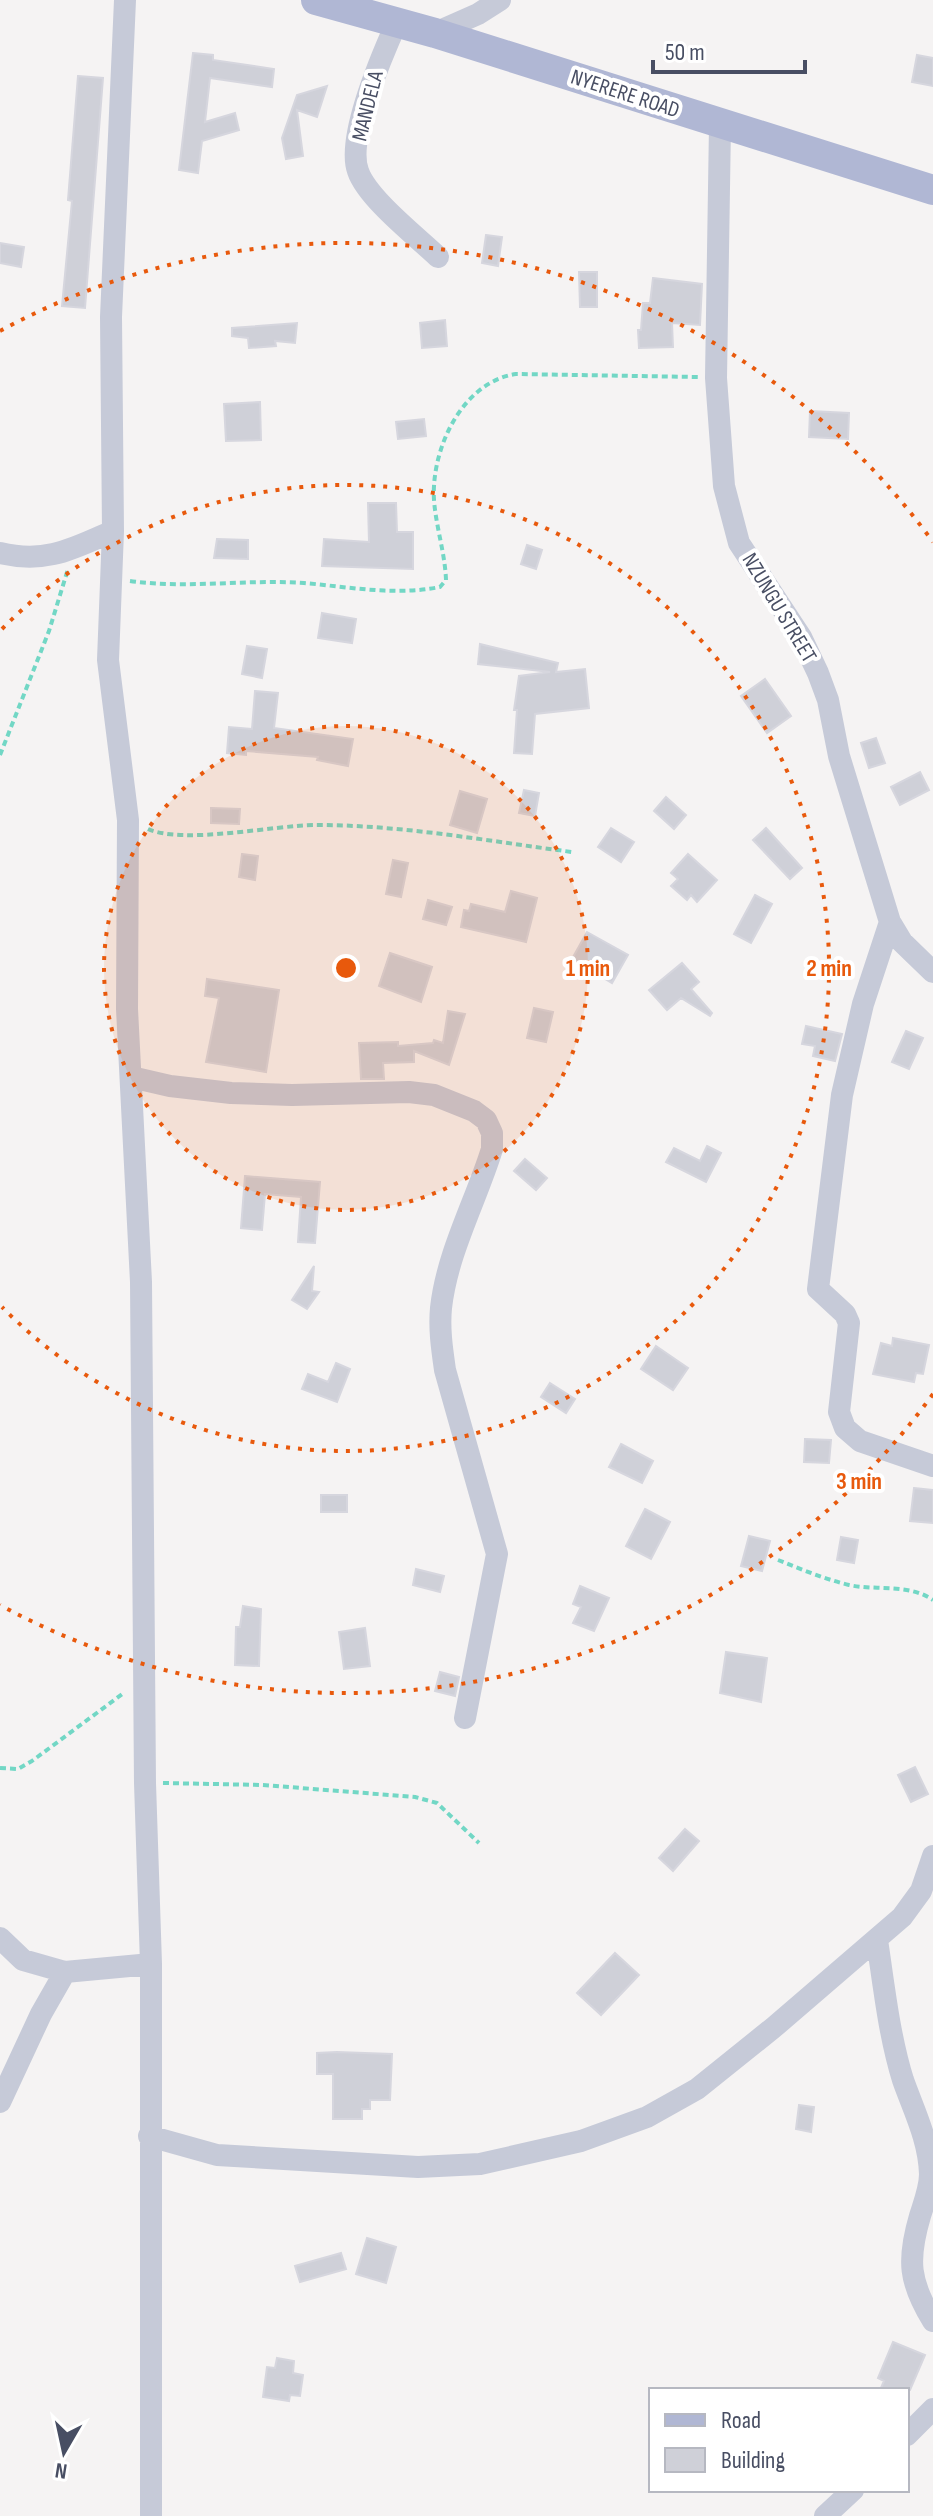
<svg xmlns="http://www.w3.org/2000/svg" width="933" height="2516" font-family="'Sofia Sans Condensed',sans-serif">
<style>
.building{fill:#cfd0d8;stroke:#d6d6de;stroke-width:2}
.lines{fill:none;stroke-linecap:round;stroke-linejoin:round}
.path{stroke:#72d7c5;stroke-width:4;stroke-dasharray:6 4;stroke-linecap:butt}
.minor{stroke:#c6cad8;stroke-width:22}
.major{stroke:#b0b7d4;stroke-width:30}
.ring{fill:none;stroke:#e8590c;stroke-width:4;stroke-dasharray:4 8}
.labels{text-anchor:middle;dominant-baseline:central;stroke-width:8;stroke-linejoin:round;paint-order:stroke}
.street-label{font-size:22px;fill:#484e63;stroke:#fff}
.centre{fill:#e8590c;stroke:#fff;stroke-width:4}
.ring-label{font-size:24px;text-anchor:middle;font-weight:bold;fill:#e8590c;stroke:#fff;stroke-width:8;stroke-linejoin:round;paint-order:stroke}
</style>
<rect width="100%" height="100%" fill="#f5f3f3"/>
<path class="building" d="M193,53L213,55V60L274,69L272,87L210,78L205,122L235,113L239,130L202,141L198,173L179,170Z
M917,55L933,58V86L912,82Z
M78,76L103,78L85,308L62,306L72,201L68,200Z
M327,86L317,117L297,110L303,156L286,159L282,138L297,95Z
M486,235L502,237L498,266L482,263Z
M0,243L24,247L21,267L0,263Z
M579,272H597V307H580Z
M653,278L702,284L700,325L672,323L673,347L639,348L638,330H641L643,303H650Z
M445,320L447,346L422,348L420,323Z
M297,323L295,343L275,341L276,346L249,348L248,338L232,336V328Z
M260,402L261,440L226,441L224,404Z
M810,411L849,413L848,439L809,437Z
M424,419L426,436L398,439L396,422Z
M368,503H396L397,532H413V569L322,566L324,539L369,542Z
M217,539L248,540V559L214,558Z
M527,545L542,550L536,569L521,564Z
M322,613L356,619L352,643L318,638Z
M480,644L558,663L556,672L585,669L589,708L535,714L532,754L514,753L517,710H514L519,676L550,672L478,664Z
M247,646L267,649L262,678L242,674Z
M765,679L791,716L767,733L741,696Z
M255,691L278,693L274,728L353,739L348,766L317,760L318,757L246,751V755L227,753L229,727L252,729Z
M876,738L885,763L869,768L861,743Z
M920,772L929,790L900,805L891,787Z
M524,790L539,793L535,816L519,813Z
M460,791L487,799L477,833L450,825Z
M666,797L686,815L674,829L654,811Z
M211,808L240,809L239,824L211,823Z
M611,828L634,842L621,862L598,847Z
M766,828L802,868L790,879L753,840Z
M242,854L258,856L255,880L239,877Z
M688,854L717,880L697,902L691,895L687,900L671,886L678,879L671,873Z
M393,860L408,863L401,897L386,894Z
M511,891L537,898L526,942L461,927L464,910L469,911L471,904L505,912Z
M755,895L772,904L751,943L734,934Z
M428,900L452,907L446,925L423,919Z
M587,932L628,955L612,983L572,959Z
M390,953L432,967L421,1002L379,986Z
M682,963L699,982L691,989L712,1013L710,1016L681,998L667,1010L649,990Z
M207,979L279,990L266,1072L206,1062L219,998L205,996Z
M534,1008L553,1012L546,1042L527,1038Z
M448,1011L465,1014L449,1065L414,1051V1062L383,1063L384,1079H361L359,1043L398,1042V1046L433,1043L434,1040L443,1043Z
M806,1026L842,1034L835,1061L813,1056L815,1046L802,1044Z
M906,1031L923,1038L909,1069L892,1062Z
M707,1146L721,1153L706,1182L666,1162L674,1148L700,1161Z
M525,1159L547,1178L536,1190L514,1171Z
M245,1176L320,1182L315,1243L298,1242L301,1197L265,1194L262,1230L241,1228Z
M314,1266L312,1291L319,1292L307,1309L292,1300Z
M893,1338L929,1345L923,1374L916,1373L914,1382L873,1374L881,1343L892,1346Z
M656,1346L688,1368L673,1390L641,1369Z
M336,1363L350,1369L337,1402L302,1389L308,1374L328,1382Z
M550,1383L575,1399L566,1413L541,1397Z
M805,1439L831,1440L829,1463L804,1462Z
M621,1444L653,1461L642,1483L609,1467Z
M914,1488L933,1490V1523L910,1521Z
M321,1495H347V1512H321Z
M645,1509L670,1522L651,1559L626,1546Z
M749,1536L770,1541L762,1571L741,1566Z
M841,1537L858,1540L854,1563L837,1560Z
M416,1569L444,1576L440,1592L413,1585Z
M580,1586L609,1598L594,1631L573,1623L581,1607L573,1604Z
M243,1606L261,1609L259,1666L235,1665L236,1627H240Z
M365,1628L370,1666L344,1669L339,1632Z
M726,1652L767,1658L761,1702L720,1693Z
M440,1672L459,1677L455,1696L435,1691Z
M915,1767L928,1794L911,1802L898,1775Z
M685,1829L699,1841L673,1871L659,1858Z
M615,1953L639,1975L601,2015L577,1993Z
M337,2052L392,2054L390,2100H370V2109H362V2119H333V2074H317V2053Z
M799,2105L814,2107L811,2132L796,2129Z
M367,2238L396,2247L386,2283L356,2274Z
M341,2253L346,2269L300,2282L295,2266Z
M893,2342L925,2355L910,2390H880L884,2381L878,2378Z
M277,2358L294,2361L293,2373L303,2375L300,2396L290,2395L289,2401L263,2397L267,2367L275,2368Z"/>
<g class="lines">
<path class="path" d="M130,581C188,589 246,579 304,583C350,587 394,596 440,587L446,580C445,553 436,527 434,500C431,449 462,382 516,374L698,377
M0,755L49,631L68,569
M148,829C184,845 274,825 317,825C402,825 488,841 572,852
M778,1560C801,1569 824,1579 849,1585C877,1591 908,1583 933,1600
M0,1768L18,1769L32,1761L125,1692
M163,1783L263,1785L415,1797L437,1803L479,1843"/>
<path class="minor" d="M125,0L111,317L113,531L108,660L128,820L127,1009L141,1282L145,1783L151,1964V2516
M397,22C383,53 346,138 358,171C367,198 417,237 438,257
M435,33L478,14L500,0
M720,125L716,378L724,486L739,543L801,637L818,673L828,700L839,756L890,922L902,942L933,972
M0,553C46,564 72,549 113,531
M890,922L863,1004L842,1095L818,1289L845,1314L849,1323L839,1412L845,1428L860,1441L933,1466
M131,1077L170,1086L231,1093L292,1095L409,1092L434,1095L474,1111L486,1120L492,1133V1149C476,1201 447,1253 441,1308C439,1329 442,1349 445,1370L497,1554L465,1718
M0,1938L23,1960L65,1972L151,1964
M877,1940C884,1986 889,2035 903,2080C914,2111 929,2140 930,2174C930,2188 924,2203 920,2216C907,2260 909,2282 933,2321
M0,2102L41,2014L65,1972
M149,2136L217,2155L418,2167L480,2164L581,2141L647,2117L697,2089L773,2028L902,1917L921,1891L933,1856
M907,2435L933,2409
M825,2516L853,2490"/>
<path class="major" d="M316,0L435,33L933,190"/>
</g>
<circle cx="346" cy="968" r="242" fill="#e8590c" fill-opacity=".12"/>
<g class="ring">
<circle cx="346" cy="968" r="242"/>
<path d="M2 629A483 483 0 1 1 2 1307"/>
<path d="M933 1394A725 725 0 0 1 0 1605M0 331A725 725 0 0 1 933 542"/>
</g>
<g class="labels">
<g class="street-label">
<text transform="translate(625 94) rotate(18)">NYERERE ROAD</text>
<text transform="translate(368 106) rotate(-76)">MANDELA</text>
<text transform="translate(779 608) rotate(59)">NZUNGU STREET</text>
</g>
</g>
<circle cx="346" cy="968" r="12" class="centre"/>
<g class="ring-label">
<text x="588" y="976">1 min</text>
<text x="829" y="976">2 min</text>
<text x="859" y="1489">3 min</text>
</g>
<rect x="649" y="2388" width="260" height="104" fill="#ffffff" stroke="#b6b8c1" stroke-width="2"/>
<rect x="665" y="2414" width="40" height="12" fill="#b0b7d4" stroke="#b6b8c1" stroke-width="2"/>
<text x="721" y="2428" font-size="24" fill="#484e63">Road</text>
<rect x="665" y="2448" width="40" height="24" fill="#cfd0d8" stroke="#b6b8c1" stroke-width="2"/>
<text x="721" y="2468" font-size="24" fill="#484e63">Building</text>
<g transform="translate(64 2452) rotate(189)" stroke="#ffffff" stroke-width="6" paint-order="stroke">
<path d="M0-6L14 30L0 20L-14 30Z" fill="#484e63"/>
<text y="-12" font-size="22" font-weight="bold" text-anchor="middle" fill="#484e63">N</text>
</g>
<path d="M653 60v12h152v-12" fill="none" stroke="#484e63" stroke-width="4"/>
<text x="665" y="60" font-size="24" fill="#484e63" stroke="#ffffff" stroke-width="6" paint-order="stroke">50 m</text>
</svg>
